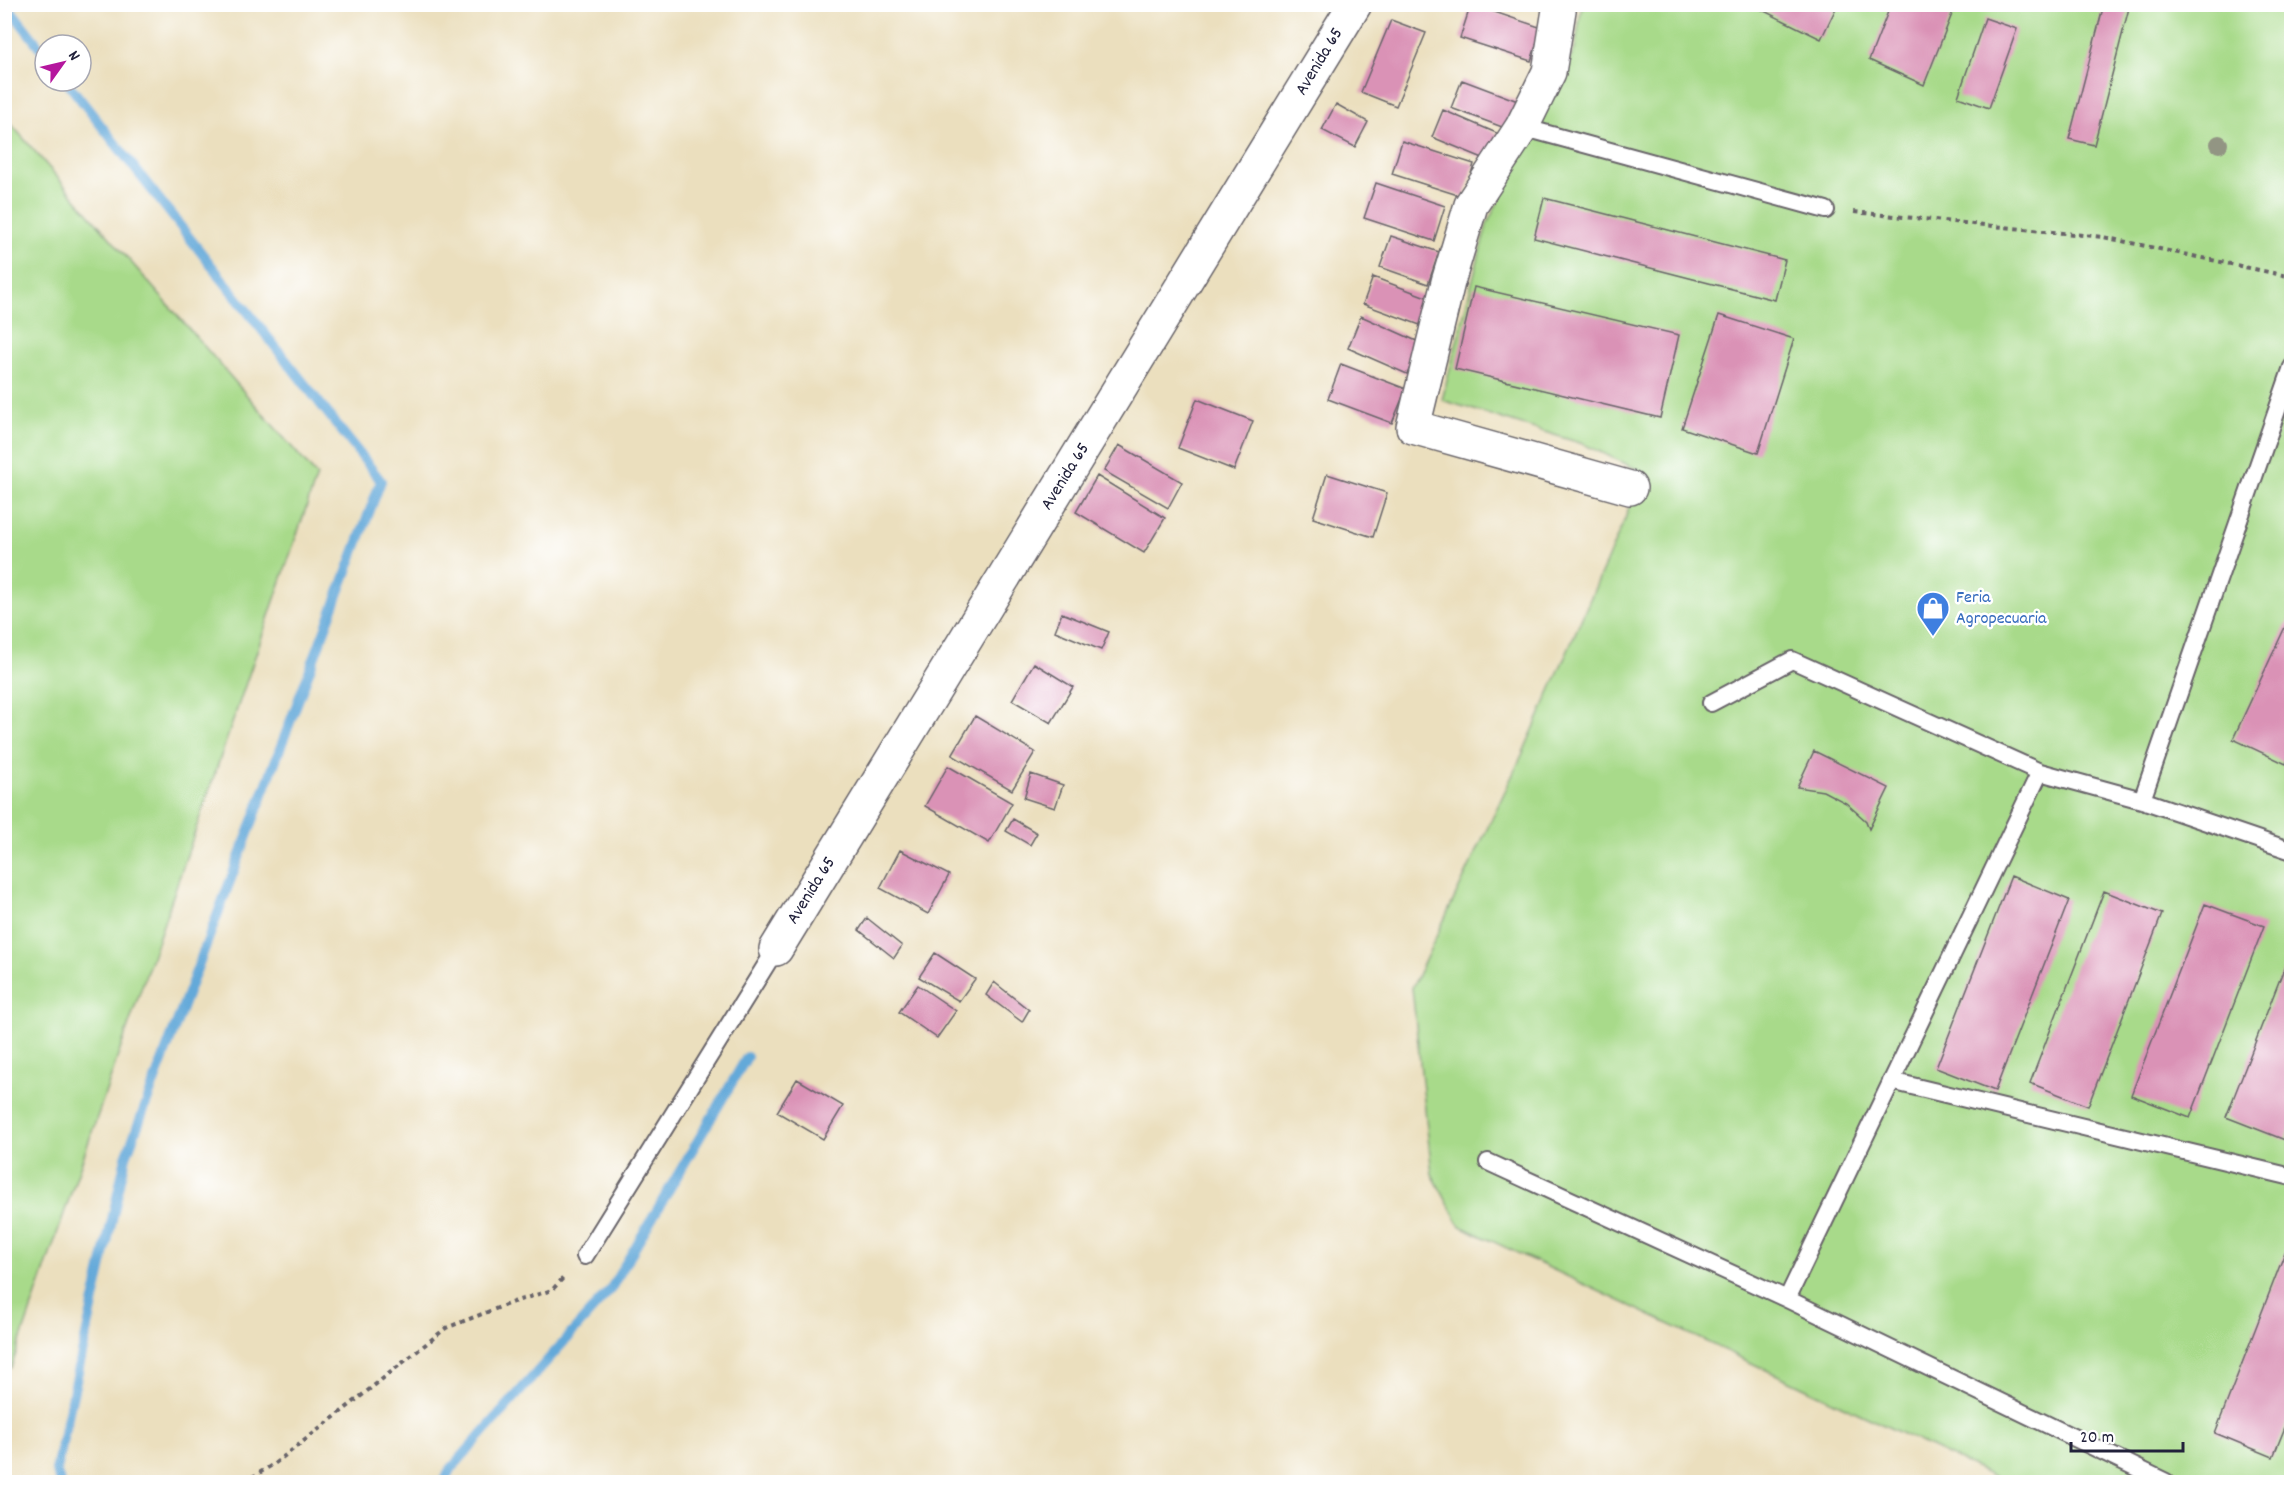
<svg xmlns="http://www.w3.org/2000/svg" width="2296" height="1487" font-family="Dekko,sans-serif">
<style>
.green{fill:#a8da8a;stroke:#657e62;stroke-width:1.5}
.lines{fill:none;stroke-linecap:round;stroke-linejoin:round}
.stream{stroke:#63a9d9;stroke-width:10}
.building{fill:#da92b6}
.service-casing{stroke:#686469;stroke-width:20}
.minor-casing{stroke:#686469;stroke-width:36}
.path{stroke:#686469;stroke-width:4;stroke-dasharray:4.5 4.5;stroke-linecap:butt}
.service{stroke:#fff;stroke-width:16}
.minor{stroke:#fff;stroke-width:33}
.tree{fill:#929583}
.labels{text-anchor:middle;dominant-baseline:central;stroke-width:5;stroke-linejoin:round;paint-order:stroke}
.street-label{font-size:18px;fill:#22223b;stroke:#fff}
.shop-label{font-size:18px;fill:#366cbe;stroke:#fff;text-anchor:start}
</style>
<rect width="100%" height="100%" fill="#fff"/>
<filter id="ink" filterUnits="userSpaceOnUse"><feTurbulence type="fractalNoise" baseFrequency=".0167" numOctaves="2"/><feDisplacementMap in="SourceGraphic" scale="12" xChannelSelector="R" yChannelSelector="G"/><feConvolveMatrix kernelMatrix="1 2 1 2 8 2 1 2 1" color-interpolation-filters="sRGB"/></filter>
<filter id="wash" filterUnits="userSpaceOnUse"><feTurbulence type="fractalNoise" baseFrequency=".008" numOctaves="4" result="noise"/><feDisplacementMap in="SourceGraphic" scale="24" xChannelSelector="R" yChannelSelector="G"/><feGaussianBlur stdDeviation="1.35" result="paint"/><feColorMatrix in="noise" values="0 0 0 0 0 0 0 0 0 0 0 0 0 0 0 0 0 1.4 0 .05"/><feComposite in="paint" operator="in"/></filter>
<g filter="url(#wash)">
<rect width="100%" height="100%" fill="#ebdfbe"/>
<path class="green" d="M1582,5H2291V1482H2005L1460,1226L1432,1174L1412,988L1522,755L1625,519L1641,471L1583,444L1442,400L1487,224L1575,49Z
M5,117L317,476L11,1368L4,1367Z"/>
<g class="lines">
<path class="stream" d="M6,4L45,54
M60,1482L56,1470L126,1157L381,481L66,81
M443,1482L450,1470L610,1290L747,1057"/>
</g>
<g id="blocks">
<path class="building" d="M1471,4L1542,28L1531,61L1460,38Z
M1750,4H1838L1821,39Z
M1891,4H1956L1924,85L1869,60Z
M2104,4H2130L2094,145L2069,139Z
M1985,18L2017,29L1989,108L1958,97Z
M1391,20L1426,33L1396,106L1361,92Z
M1462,80L1523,103L1513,131L1451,108Z
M1336,104L1368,122L1355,147L1322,130Z
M1443,110L1501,135L1490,161L1432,137Z
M1402,141L1474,164L1464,197L1392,174Z
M1376,183L1445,206L1434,241L1364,218Z
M1544,198L1785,260L1775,300L1534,238Z
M1391,236L1439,252L1428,284L1380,267Z
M1373,277L1429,298L1420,325L1363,304Z
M1474,287L1679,335L1660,418L1455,369Z
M1719,315L1794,339L1758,453L1682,428Z
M1361,316L1421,343L1407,374L1348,348Z
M1341,364L1406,389L1392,423L1328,399Z
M1197,399L1253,421L1234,470L1178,448Z
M1119,445L1182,482L1168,508L1104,471Z
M1327,474L1387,493L1373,537L1313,518Z
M1097,476L1165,518L1144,553L1076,512Z
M2292,612V751L2286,764L2233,739Z
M1062,613L1109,632L1101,650L1055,631Z
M1034,663L1073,687L1051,723L1012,700Z
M975,716L1035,752L1012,790L952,755Z
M1814,751L1889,788L1869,829L1866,821L1846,803L1823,791L1797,787Z
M948,766L1012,803L989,843L925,806Z
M1031,774L1063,785L1055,808L1024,798Z
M1013,819L1037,833L1030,845L1006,831Z
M900,850L949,875L928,914L880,888Z
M2011,876L2069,900L1995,1091L1936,1068Z
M2104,891L2162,914L2088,1106L2030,1083Z
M2205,904L2264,926L2190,1118L2131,1095Z
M867,918L902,946L894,958L859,930Z
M2292,948V1122L2285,1140L2226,1117Z
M935,953L975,979L959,1001L919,977Z
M994,982L1029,1010L1022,1022L986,995Z
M918,985L956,1011L937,1038L899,1012Z
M797,1079L843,1106L823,1139L777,1112Z
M2289,1242L2292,1243V1410L2273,1457L2215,1433Z"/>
</g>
</g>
<g filter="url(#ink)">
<use href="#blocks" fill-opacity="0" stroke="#686469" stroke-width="1.5"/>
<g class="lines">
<defs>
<path id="service" d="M1522,127L1826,210
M1711,703L1792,660L2040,772L2142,800L2292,851
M2040,772L1787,1299L2166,1482
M2142,800L2292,367
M1891,1081L2292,1177
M1488,1162L1787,1299
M585,1256L776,949"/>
<path id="minor" d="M1560,4L1549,72L1522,127L1471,205L1448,282L1413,427L1630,488
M776,949L1355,4"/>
</defs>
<use href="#service" class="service-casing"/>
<use href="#minor" class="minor-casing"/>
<path class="path" d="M1854,212L2103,237L2292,277
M244,1482L274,1464L341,1412L446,1328L513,1302L552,1290L565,1276"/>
<use href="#service" class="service"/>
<use href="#minor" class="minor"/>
</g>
<circle class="tree" cx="2219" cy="144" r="9"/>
</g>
<defs>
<symbol id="shop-pin" viewBox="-11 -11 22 30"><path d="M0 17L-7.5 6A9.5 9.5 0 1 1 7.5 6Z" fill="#3f7fe0" stroke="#fff"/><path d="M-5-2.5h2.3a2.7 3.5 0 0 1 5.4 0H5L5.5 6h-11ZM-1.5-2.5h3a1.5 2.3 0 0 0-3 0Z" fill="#fff"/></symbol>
</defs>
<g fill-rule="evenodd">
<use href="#shop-pin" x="1914" y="589" width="38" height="52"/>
</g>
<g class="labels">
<g class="street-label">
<text transform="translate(1320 62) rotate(-59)">Avenida 65</text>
<text transform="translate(1066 477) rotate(-58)">Avenida 65</text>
<text transform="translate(812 891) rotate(-58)">Avenida 65</text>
</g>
<g class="shop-label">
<text x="1956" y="598">Feria<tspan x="1956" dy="21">Agropecuaria</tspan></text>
</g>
</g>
<rect width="2296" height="1487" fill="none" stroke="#fff" stroke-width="24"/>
<g transform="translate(63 63) rotate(56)"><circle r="28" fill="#ffffff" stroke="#a7a7b1" stroke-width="1.5"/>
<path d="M0-4.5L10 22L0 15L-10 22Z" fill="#b5179e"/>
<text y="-9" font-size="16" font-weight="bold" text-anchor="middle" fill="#22223b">N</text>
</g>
<path d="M2071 1442v9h112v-9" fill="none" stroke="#22223b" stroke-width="3"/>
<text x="2080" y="1442" font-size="18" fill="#22223b" stroke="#ffffff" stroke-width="4.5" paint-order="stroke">20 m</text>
</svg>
